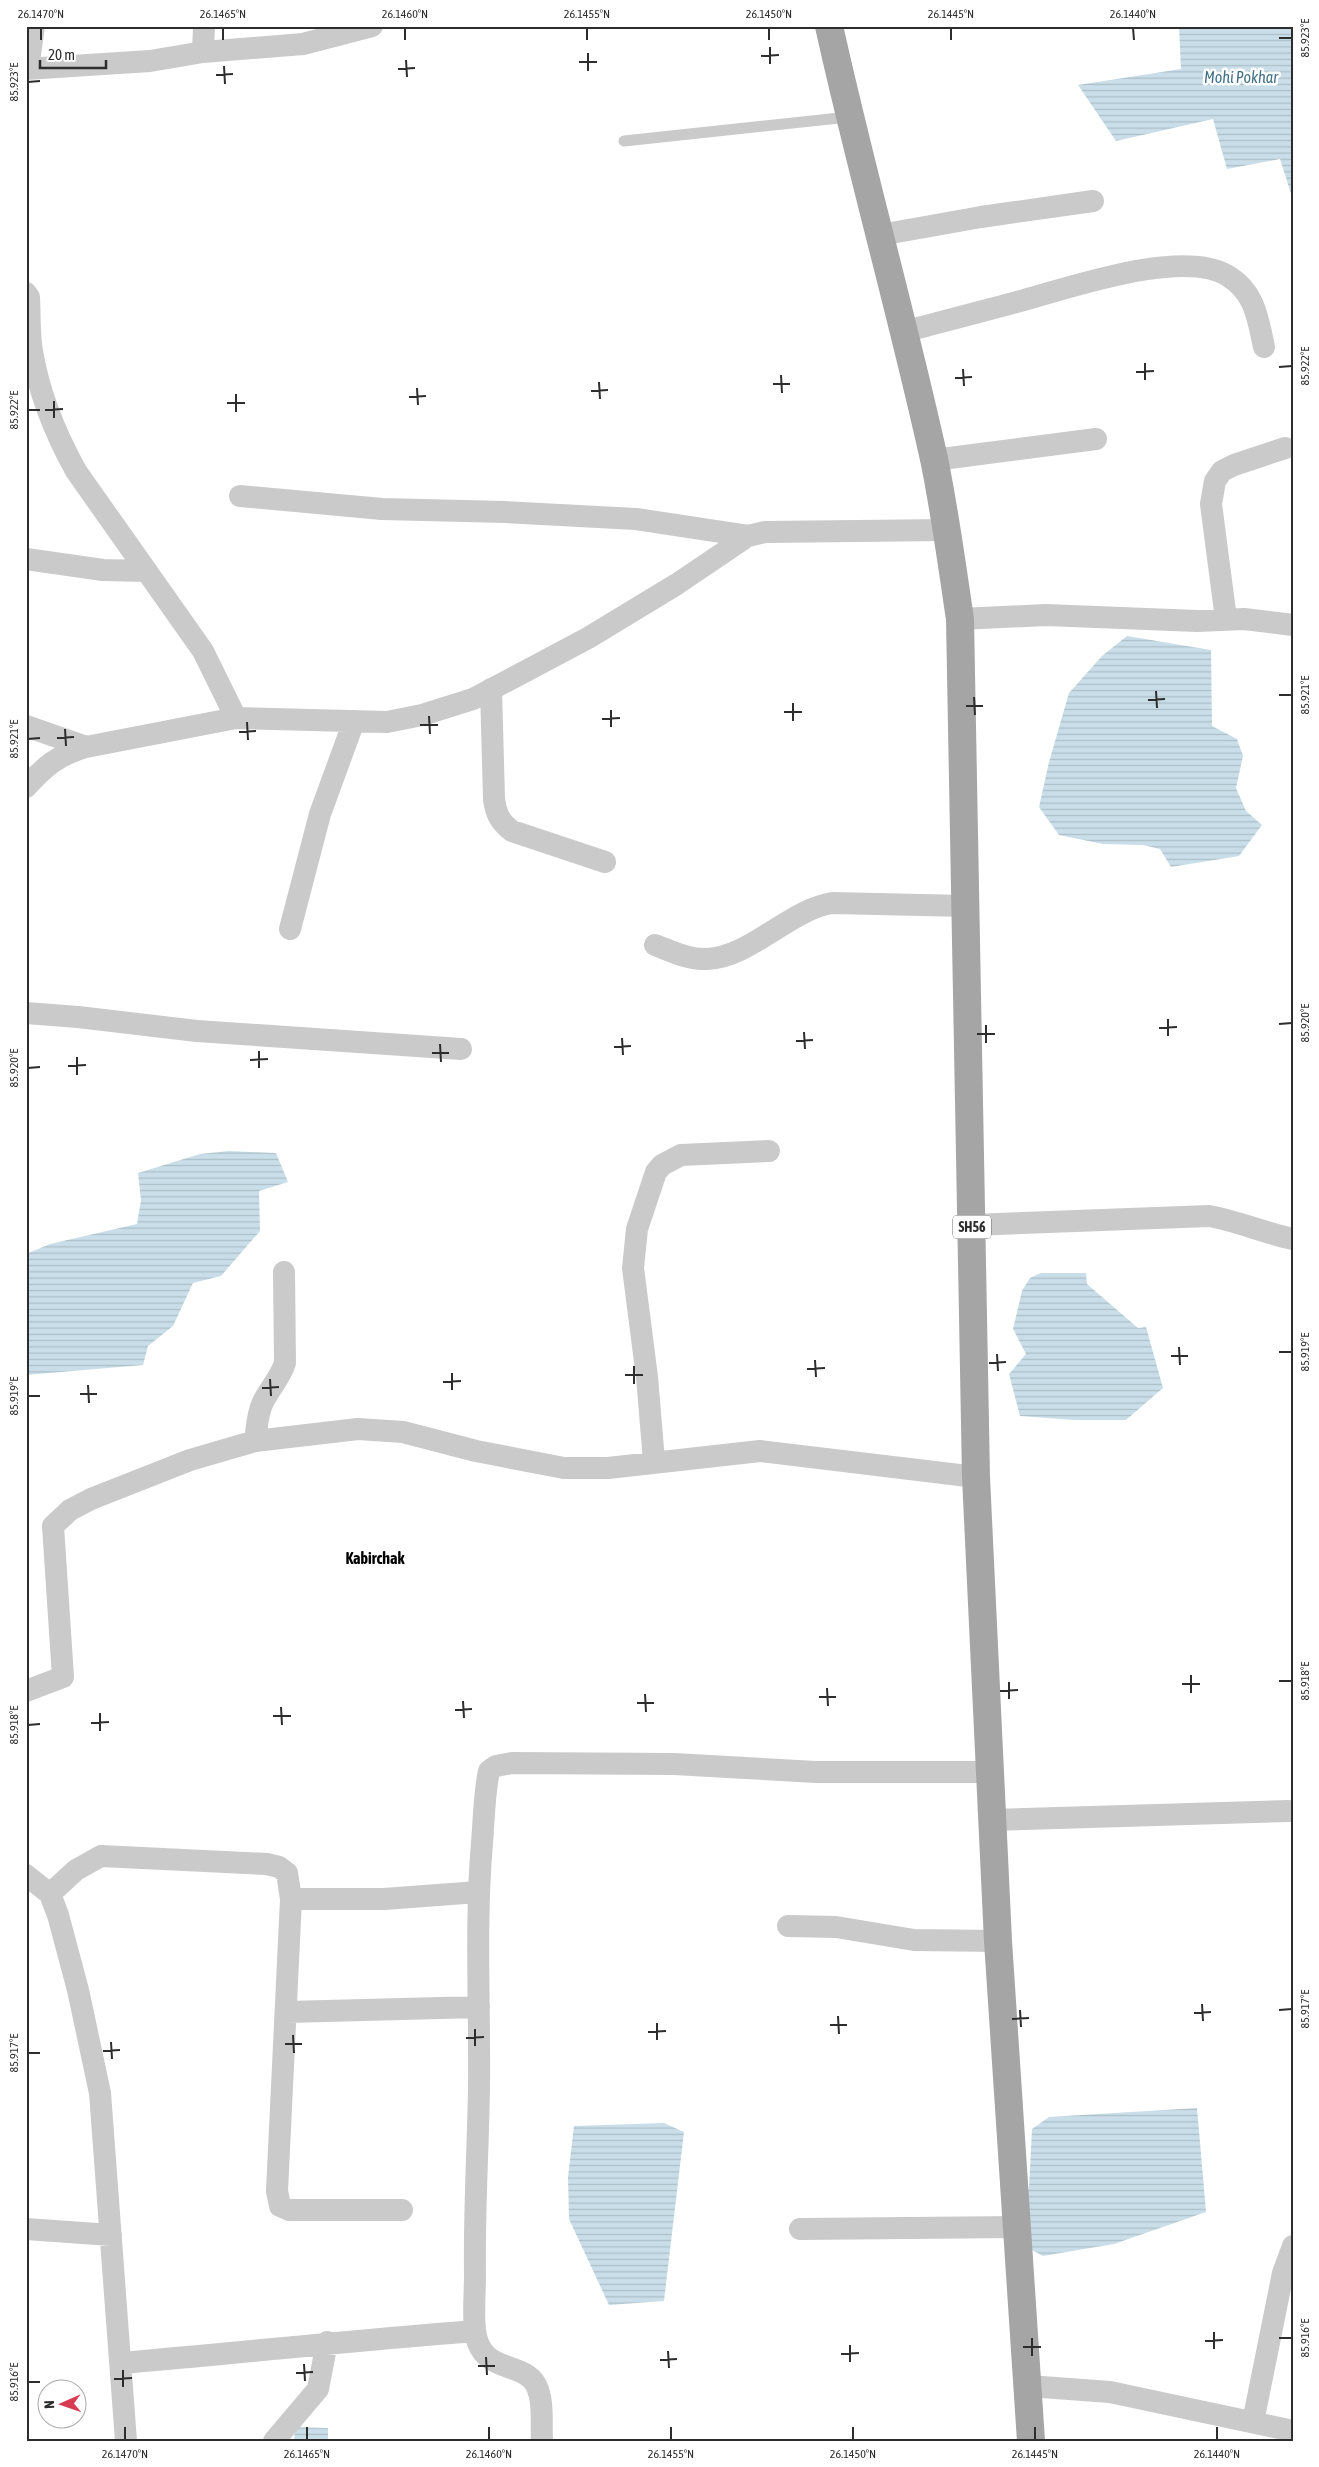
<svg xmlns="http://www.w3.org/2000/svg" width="1319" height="2467" font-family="'Asap Condensed',sans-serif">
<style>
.water{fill:url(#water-rules)}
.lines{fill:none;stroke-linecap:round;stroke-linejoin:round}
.service{stroke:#cacaca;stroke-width:11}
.minor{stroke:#cacaca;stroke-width:22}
.primary{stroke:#a5a5a5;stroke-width:28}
.ticks{fill:none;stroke:#2d2d2d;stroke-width:2}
.labels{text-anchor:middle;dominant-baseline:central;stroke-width:5;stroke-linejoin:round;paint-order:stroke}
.shield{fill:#fff;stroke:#6c6c6c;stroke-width:1}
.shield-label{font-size:14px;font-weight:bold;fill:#2d2d2d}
.water-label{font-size:16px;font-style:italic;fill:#427188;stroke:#fff}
.neighbourhood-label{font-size:16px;font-weight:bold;fill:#000;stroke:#fff}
.neatline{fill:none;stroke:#2d2d2d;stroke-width:2}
.ticks-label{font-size:12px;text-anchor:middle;fill:#2d2d2d}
</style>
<defs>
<pattern id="water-rules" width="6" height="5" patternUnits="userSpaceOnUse" patternTransform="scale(1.25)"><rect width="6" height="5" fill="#c9dee8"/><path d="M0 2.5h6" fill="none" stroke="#adbfc7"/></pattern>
</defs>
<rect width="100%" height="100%" fill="#fff"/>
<path class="water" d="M1179,26H1293V200L1280,159L1227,169L1213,119L1116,141L1078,85L1181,69Z
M1127,636L1211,650L1212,726L1237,739L1243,756L1236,788L1246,811L1262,825L1239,856L1171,867L1160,849L1143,845L1103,844L1059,835L1039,807L1049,762L1069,693L1102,656Z
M229,1151L276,1153L288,1182L259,1191L260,1231L221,1276L193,1283L173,1326L148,1346L143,1365L26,1375V1254L50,1244L137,1224L141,1200L138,1173L200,1154Z
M1041,1273H1086L1087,1284L1138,1328L1146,1327L1163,1388L1126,1420H1074L1020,1416L1009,1374L1026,1354L1013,1329L1022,1291L1030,1278Z
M1197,2108L1206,2212L1114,2244L1043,2256L1024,2246L1018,2216L1029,2188L1032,2129L1049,2117Z
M664,2123L684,2132L664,2301L609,2305L569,2219L568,2177L574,2126Z
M295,2427L328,2428V2441H294Z"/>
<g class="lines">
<path class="service" d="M624,141L849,117"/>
<path class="minor" d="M203,52L204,26
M26,69L150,61L203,52L303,44L372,26
M28,69L34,26
M880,235L981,217L1093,201
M26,293L29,297C30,315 29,334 32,351C39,394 55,433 76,471L203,651L236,718
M903,332C944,321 984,311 1024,300C1072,287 1184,248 1228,276C1255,292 1258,319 1264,347
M934,460L1096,439
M240,496L382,509L505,512L636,519L748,536
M26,559L103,570L147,571
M960,619L1046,615L1197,621L1244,619L1293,625
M1226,619L1211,504L1215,481L1222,471L1234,465L1285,448
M491,689L494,799C496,814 500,822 512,831L605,862
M26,726L86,747
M26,787C45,766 58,755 86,747L236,718L387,722L422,715L473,699L588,638L677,584L748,536L765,532L947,530
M290,929L320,814L354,721
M655,945C671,951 689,960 707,959C751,957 789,910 832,903L966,906
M26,1013L78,1017L197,1031L461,1049
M972,1225L1209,1216C1238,1221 1264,1233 1293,1239
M255,1441C257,1428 257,1414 263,1402C270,1388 280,1378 285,1363L284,1272
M654,1461L647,1377L633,1268L637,1229L656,1172L662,1165L681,1155L769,1151
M26,1691L63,1677L53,1526L70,1510L91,1499L190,1460L255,1441L358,1429L403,1432L476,1451L564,1468H608L760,1451L976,1477
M991,1820L1289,1811
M26,1875L50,1894L58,1915L78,1990L100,2093L126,2441
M50,1894L76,1870L101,1856L267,1864L279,1867L287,1873L291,1899L277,2191L280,2206L289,2210H402
M291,1899H384L478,1892
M788,1926L836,1927L914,1940L998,1941
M287,2012L479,2007
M26,2229L111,2235
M800,2229L1017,2227
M121,2363C239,2353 357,2340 475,2331
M1028,2386L1110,2392L1293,2431
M1253,2422L1283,2273L1293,2246
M274,2441L318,2389L327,2342
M542,2441C541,2424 544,2400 536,2385C523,2360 480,2375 475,2330C473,2312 475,2292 475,2274C474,2212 478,2150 479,2088C480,2007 475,1924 482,1843C484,1819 484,1795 489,1771L496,1766L512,1763L674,1764L816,1772H989"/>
<path class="primary" d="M829,26C861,171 902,314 934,459C945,512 952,566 960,619L976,1477L998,1941L1031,2441"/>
</g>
<path class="ticks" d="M41,28V40M223,28V40M405,28V40M587,28V40M769,28V40M951,28V40M1133,28L1134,40M1279,38H1292M770,47V64M588,53V71M761,56L779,55M406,60L407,77M579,62H597M224,66L225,84M398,69L415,68M216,75L233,74M28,82L40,81M1145,363V380M1279,367L1292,366M963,369L964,386M1136,372L1154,371M781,375L782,393M955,378L972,377M599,382L600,399M773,384H790M417,388L418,405M591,391L608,390M236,394V412M409,397L426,396M54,401V418M227,403H245M28,410H40M45,410L63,409M1156,691L1157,708M1279,695H1292M974,697L975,715M1148,700L1165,699M793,703V721M966,706H983M611,710V727M784,712H802M429,716L430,734M602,719L620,718M247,722L248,740M420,725H438M65,729L66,746M239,732L256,731M57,738L74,737M28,739L40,738M1168,1019V1036M1279,1024L1292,1023M986,1025V1043M1159,1028L1177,1027M804,1032L805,1049M977,1034H995M622,1038L623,1055M796,1041L813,1040M440,1044L441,1062M614,1047L631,1046M259,1051V1068M432,1053H449M77,1057V1075M250,1060L268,1059M68,1066L86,1065M28,1068L40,1067M1179,1347L1180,1365M1279,1352H1292M997,1354L998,1371M1171,1356H1188M815,1360L816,1377M989,1363L1006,1362M634,1366V1384M807,1369L825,1368M452,1373V1390M625,1375H643M270,1379L271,1396M443,1382L461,1381M88,1385L89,1403M262,1388L279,1387M80,1394H97M28,1396H40M1191,1675V1693M1279,1681H1292M1009,1682V1699M1182,1684H1200M827,1688L828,1706M1000,1691L1018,1690M645,1694L646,1712M819,1697H836M463,1701L464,1718M637,1703H654M281,1707L282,1725M455,1710L472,1709M100,1713V1731M273,1716H291M91,1723L109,1722M28,1725L40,1724M1202,2004L1203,2021M1020,2010L1021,2027M1279,2010L1292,2009M1194,2013L1211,2012M838,2016L839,2034M1012,2019L1029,2018M657,2023V2040M830,2025H847M475,2029V2046M648,2032L666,2031M293,2035L294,2053M466,2038L484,2037M111,2042L112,2059M285,2044H302M103,2051L120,2050M28,2053H40M1214,2332V2349M1032,2338V2356M1279,2338H1292M1205,2341L1223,2340M850,2345V2362M1023,2347H1041M668,2351L669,2368M841,2354L859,2353M486,2357L487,2375M660,2360L677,2359M304,2364L305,2381M478,2366H495M123,2370V2387M296,2373L313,2372M114,2379L132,2378M28,2382H40M125,2427V2440M307,2427V2440M489,2427V2440M671,2427V2440M853,2427V2440M1035,2427V2440M1217,2427V2440"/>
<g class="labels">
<rect class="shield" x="953" y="1215.5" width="38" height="23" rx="4"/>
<g class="shield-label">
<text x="972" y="1227">SH56</text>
</g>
<g class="water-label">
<text x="1241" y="77">Mohi Pokhar</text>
</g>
<g class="neighbourhood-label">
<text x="375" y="1558">Kabirchak</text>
</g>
</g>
<rect width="1319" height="2467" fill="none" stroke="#ffffff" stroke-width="55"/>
<g transform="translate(62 2404) rotate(268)"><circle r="24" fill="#ffffff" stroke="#ababab"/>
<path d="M0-4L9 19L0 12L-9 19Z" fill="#d73c52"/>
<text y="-8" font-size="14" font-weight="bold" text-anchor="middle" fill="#2d2d2d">N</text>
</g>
<path d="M40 60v8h66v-8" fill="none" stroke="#2d2d2d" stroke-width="2.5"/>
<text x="48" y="60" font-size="15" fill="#2d2d2d" stroke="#ffffff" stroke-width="4" paint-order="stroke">20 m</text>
<rect x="28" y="28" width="1264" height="2412" class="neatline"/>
<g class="ticks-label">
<text x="41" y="18">26.1470°N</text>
<text x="223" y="18">26.1465°N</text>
<text x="405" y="18">26.1460°N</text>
<text x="587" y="18">26.1455°N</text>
<text x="769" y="18">26.1450°N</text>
<text x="951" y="18">26.1445°N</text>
<text x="1133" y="18">26.1440°N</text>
<text transform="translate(1305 38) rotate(-90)" y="4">85.923°E</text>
<text transform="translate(14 82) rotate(-90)" y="4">85.923°E</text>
<text transform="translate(1305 366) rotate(-90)" y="4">85.922°E</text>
<text transform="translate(14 410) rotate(-90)" y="4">85.922°E</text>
<text transform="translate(1305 695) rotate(-90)" y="4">85.921°E</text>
<text transform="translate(14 739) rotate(-90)" y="4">85.921°E</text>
<text transform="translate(1305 1023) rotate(-90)" y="4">85.920°E</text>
<text transform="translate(14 1068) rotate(-90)" y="4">85.920°E</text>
<text transform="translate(1305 1352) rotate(-90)" y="4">85.919°E</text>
<text transform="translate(14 1396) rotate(-90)" y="4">85.919°E</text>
<text transform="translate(1305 1681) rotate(-90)" y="4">85.918°E</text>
<text transform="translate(14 1725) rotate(-90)" y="4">85.918°E</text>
<text transform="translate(1305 2009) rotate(-90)" y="4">85.917°E</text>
<text transform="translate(14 2053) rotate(-90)" y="4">85.917°E</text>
<text transform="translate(1305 2338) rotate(-90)" y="4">85.916°E</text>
<text transform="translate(14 2382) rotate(-90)" y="4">85.916°E</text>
<text x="125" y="2458">26.1470°N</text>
<text x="307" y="2458">26.1465°N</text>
<text x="489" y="2458">26.1460°N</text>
<text x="671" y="2458">26.1455°N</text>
<text x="853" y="2458">26.1450°N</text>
<text x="1035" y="2458">26.1445°N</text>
<text x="1217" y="2458">26.1440°N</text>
</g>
</svg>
